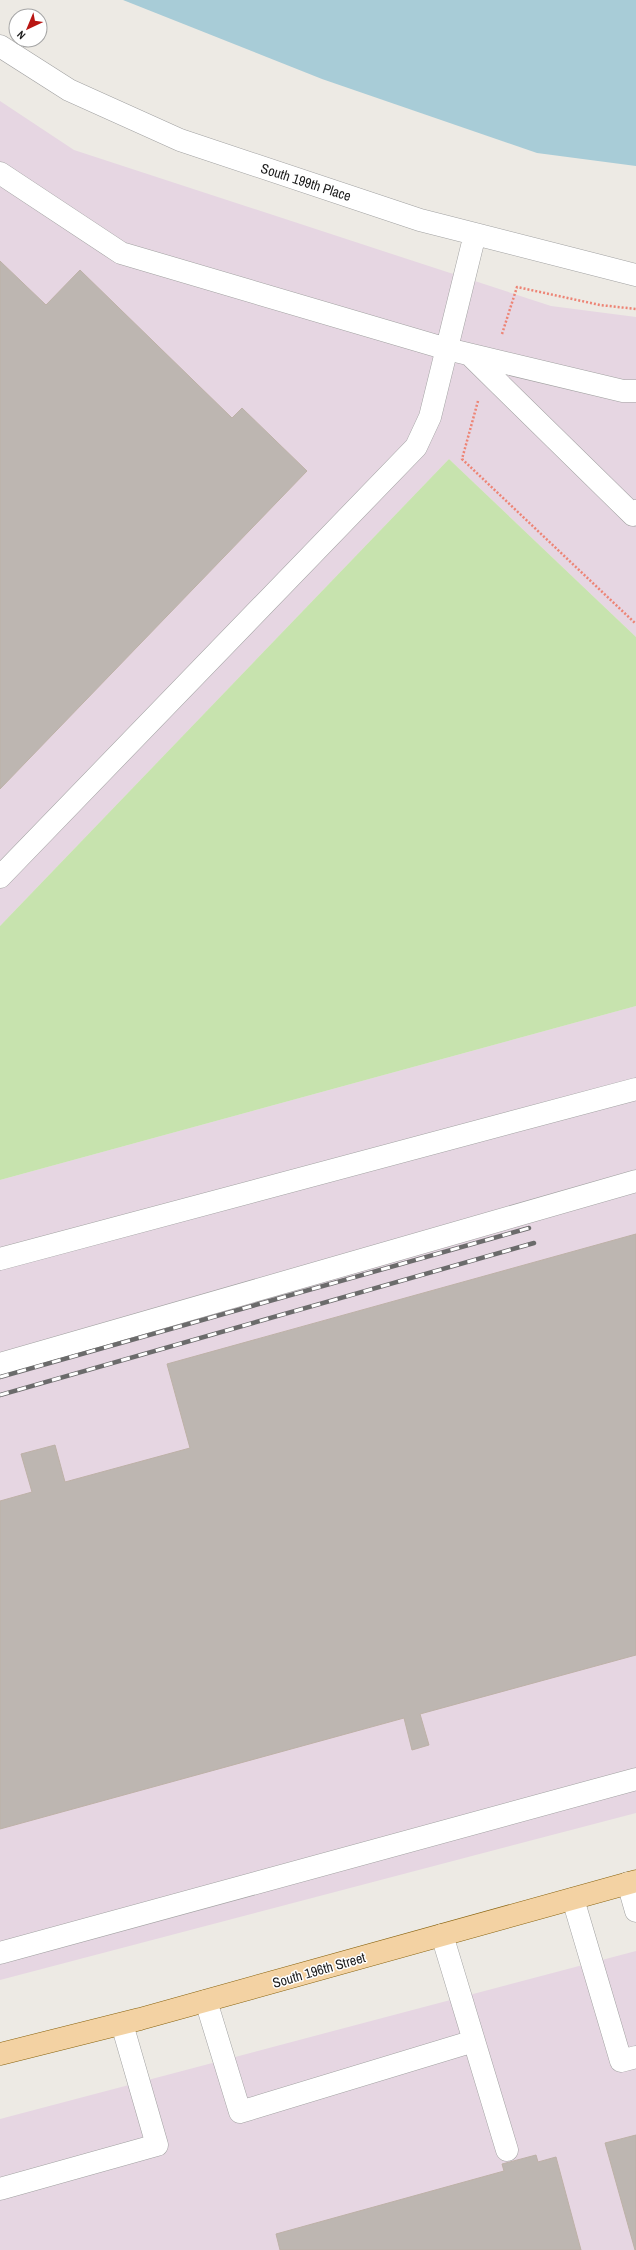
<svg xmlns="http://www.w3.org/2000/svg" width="636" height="2250" font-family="'Archivo Narrow',sans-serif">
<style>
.industrial{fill:#e6d6e2}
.grass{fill:#c7e3ae}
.water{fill:#a8ccd7}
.building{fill:#bdb6b1;stroke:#bdb1a7}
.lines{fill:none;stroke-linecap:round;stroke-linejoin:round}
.minor-casing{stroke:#a1a1a1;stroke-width:23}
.major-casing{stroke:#88620d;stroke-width:23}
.path{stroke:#ed8475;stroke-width:2.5;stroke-dasharray:2 2;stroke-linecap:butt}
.minor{stroke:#fff;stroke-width:22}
.major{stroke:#f3d2a3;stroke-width:22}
.rail-casing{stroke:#6b6b6b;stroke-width:4.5}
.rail{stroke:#fff;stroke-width:3;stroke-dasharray:9;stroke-linecap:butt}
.labels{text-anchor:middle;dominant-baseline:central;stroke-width:3;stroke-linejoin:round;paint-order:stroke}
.street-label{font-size:14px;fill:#1d1d1d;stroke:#fff}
</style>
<rect width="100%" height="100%" fill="#edeae4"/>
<path class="industrial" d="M0,101L74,150L551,306L636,317V637L449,459L0,926Z
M636,1006V1813L0,1980V1180Z
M636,1951V2250H0V2119Z"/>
<path class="grass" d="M449,459L636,637V1006L0,1180V926Z"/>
<path class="water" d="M123,0H636V166L537,153L322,79Z"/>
<path class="building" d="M0,261L46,305L80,270L232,418L242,408L307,471L0,789Z
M636,1234V1655L420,1714L429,1745L412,1750L404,1718L0,1829V1501L32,1492L21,1454L55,1445L65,1482L190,1448L167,1364Z
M636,2135V2250H635L605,2143Z
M536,2155L538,2162L556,2157L581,2250H280L276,2234L504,2171L502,2164Z"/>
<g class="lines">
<defs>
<path id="minor" d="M0,46L69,90L180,140L420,220L636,275
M0,173L121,253L447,349L623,391H636
M470,355L633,515L636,511
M0,877L416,447L430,417L475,234
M0,1259L636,1089
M0,1364L636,1181
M628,1883L636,1911
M573,1899L621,2061L636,2057
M442,1935L507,2150
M0,1953L636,1779
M206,2001L240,2112L474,2041
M0,2189L157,2145L122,2024"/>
<path id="major" d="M0,2054L140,2019L636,1881"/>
</defs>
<use href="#minor" class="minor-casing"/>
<use href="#major" class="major-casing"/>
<path class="path" d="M502,334L517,287L600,305L636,309
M478,401L462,459L636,624"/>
<use href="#minor" class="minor"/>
<use href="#major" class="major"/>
<defs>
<path id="rail" d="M0,1377L529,1228
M0,1395L534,1243"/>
</defs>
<use href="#rail" class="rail-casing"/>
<use href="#rail" class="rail"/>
</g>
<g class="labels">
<g class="street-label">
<text transform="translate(306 182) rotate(18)">South 199th Place</text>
<text transform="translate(319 1970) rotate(-16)">South 196th Street</text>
</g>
</g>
<g transform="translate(28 28) rotate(224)"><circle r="19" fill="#ffffff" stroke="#a5a5a5"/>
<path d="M0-3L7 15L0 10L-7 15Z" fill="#b81512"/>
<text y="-6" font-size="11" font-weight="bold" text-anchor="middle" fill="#1d1d1d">N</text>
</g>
</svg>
